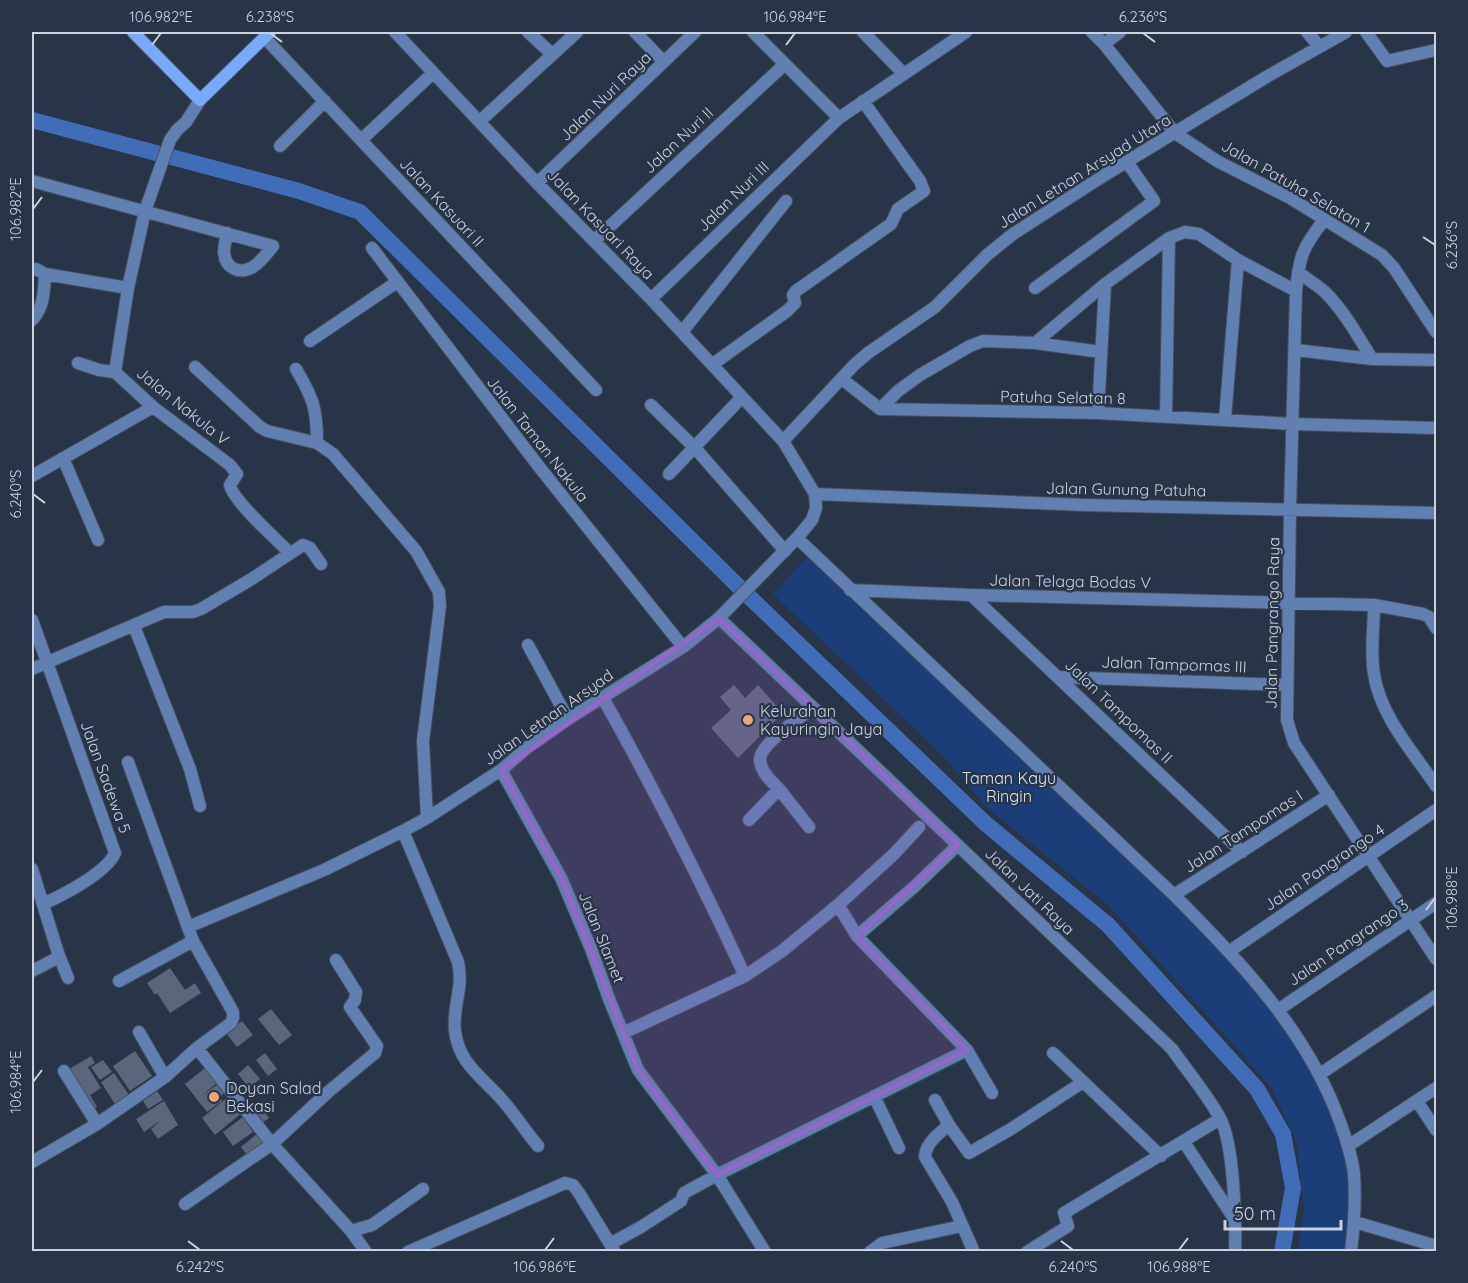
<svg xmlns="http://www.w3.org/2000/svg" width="1468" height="1283" font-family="Quicksand,sans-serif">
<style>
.park{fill:#1b3d78}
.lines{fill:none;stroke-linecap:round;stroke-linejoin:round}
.canal{stroke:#416db8;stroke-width:16}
.building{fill:#59667b}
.street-casing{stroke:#455062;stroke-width:14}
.secondary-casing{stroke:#455062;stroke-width:14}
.street{stroke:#617fb1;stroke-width:12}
.secondary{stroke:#79a9f9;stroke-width:12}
.marked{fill:#9766ca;fill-opacity:0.2;stroke:#9766ca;stroke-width:4.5;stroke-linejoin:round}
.ticks{fill:none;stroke:#cad2de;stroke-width:2}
.poi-dot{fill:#efa377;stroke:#283447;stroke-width:2}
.labels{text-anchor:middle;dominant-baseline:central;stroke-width:4.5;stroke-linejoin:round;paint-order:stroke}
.street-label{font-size:16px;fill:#cad2de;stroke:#283447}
.poi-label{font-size:16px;fill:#cad2de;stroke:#283447;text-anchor:start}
.park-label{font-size:16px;fill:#d7e4f9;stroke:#283447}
.neatline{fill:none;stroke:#cad2de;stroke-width:2}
.ticks-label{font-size:15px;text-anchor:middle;fill:#cad2de}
</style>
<rect width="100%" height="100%" fill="#283447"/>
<path class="park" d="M807,557L1179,904L1233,960L1319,1076L1345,1149L1352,1223L1348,1251H1298L1304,1210L1297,1144L1272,1088L1108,905L987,808L943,756L773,594Z"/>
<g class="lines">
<path class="canal" d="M32,120L299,191L360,212L738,586L986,824L1108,925L1257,1089L1283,1134L1293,1188L1282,1252"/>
</g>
<path class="building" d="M734,685L745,698L758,685L783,713L738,758L711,728L731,710L720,697Z
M170,968L185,990L195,983L201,993L170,1013L157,993L155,995L147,983Z
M271,1009L292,1035L279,1045L258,1019Z
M242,1021L253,1035L237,1047L226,1033Z
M135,1051L152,1076L130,1091L113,1066Z
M265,1053L277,1069L268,1076L256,1060Z
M91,1056L95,1063L88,1067L101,1088L90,1095L97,1107L91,1111L66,1071Z
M103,1060L112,1072L100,1080L91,1067Z
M248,1065L260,1079L249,1088L238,1074Z
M205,1068L217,1083L201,1096L218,1084L225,1093L219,1097L222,1101L207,1112L185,1084Z
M114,1073L129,1095L115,1104L101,1082Z
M157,1091L163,1100L148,1109L143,1101Z
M229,1096L243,1112L215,1135L202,1118Z
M164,1101L178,1125L158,1139L151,1129L160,1121L144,1132L136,1119Z
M261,1107L269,1118L259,1125L251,1115Z
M243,1117L253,1132L233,1146L223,1132Z
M257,1134L264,1143L248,1156L241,1147Z"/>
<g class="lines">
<defs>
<path id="street" d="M528,32L552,54
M635,32L664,62
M753,32L839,118
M863,32L903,73
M1092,32L1104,44L1175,133L1217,161L1290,198L1382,255L1394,268L1436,332
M1307,32L1319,46
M1366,32L1387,61L1436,50
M264,37L596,390
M1104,44L1120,32
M480,121L577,32
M361,140L433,73
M280,146L325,101
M32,181L273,246C267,253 261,262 253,267C239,275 225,268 224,252C224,246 226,239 227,233
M537,183L695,32
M1324,220C1303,247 1299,256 1296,291L1290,509L1287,720L1294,743L1436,959
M594,241L785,64
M372,248L540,468L683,647
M32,270L36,269L45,274L128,288
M1298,272C1307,279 1317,285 1325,292C1344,311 1358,336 1372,359
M1035,288L1154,201L1127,162
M651,299L839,118L966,32
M32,320C44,308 44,291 45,274
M682,332L786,201
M310,341L397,282
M1035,343L1105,284L1169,238L1185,232L1199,234L1238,260L1296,291
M1296,350L1372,359L1436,360
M78,363L99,370L115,372
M713,364L787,311L795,303L793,295L796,291L891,224L898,209L924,191L920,181L863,101
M195,367L260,427L267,431L317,443L333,454L416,551L439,592L440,606L423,741L427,818
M296,369C313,398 317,408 317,443
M115,372L128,288L145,211L170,140L177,130L186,122L200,100
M115,372L153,407L230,465L237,474L230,485C233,501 277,540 290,553
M842,379L880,409L1098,413L1293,424L1436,428
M651,405L695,448L785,551
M880,409L898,391L920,375L970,346L983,341L1035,343L1101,352
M1098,413L1105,284
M1166,417L1169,238
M1225,419L1238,260
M783,441L854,365L868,353L935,307L987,255L1013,234L1103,176L1268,76L1346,32
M63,458L98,540
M669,474L742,397
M32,476L153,407
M815,494L1085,505L1436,513
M797,538L1174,895C1240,961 1308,1032 1340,1122C1346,1139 1352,1156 1354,1174C1356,1200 1354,1226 1351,1252
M850,590L971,595L1374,605L1423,614L1429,617L1436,628
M971,595L1242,852
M1374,605C1374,627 1370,652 1374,674C1380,716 1414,753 1436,786
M719,618L1172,1049C1188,1072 1207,1094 1220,1118C1234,1144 1236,1221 1235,1252
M32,620L115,853C106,873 63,895 43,904
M134,626L190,769L200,806
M528,645L568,719
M32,669L164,612H193L201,609L250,580L303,545L310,548L321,564
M1059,677L1287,685
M603,698C654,789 701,881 745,976
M501,770L561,878L591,949L609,999L638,1070L717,1175L765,1252
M779,789L809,827
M749,820L779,789C771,781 762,773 760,761C758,745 800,718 813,708
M403,831L458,962C464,988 452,1007 455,1031C459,1065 483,1077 504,1102C516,1116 526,1132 538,1146
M32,869L58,953L68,978
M1174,895L1329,795
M838,905L857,936L967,1050L992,1093
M188,927L324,870L403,831L427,818L501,770L528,747L568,719L683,647L719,618L797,538L812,520L816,508L815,494L783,441L651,299L537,183L395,32
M857,936L914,887L958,845
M1230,951L1436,810
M32,971L59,957
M119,981L193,941
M1278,1010L1436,903
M139,1032L165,1077
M623,1033L745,976L782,951L838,905L894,854L919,827
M197,1048L272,1144L351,1231L372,1225L423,1189
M1053,1053L1161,1156
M64,1071L97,1124
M1320,1074L1436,996
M874,1096L899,1148
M935,1100L949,1125
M1417,1101L1436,1130
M1184,1142L1233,1217
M1348,1146L1436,1088
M32,1162L97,1124L165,1077L197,1048L231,1023L233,1018V1012L193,941L128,762
M185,1204L272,1144L328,1092L375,1053L377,1046L350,1007L355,1000L356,992L336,960
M1355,1222L1436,1246
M351,1231L366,1252
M610,1244L641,1227L681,1201L684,1193L717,1175L967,1050
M408,1252L565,1183L573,1185L579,1193L615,1252
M870,1252L882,1243L962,1226
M974,1252L952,1202L925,1157C925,1144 939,1133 949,1125L969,1153L1011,1129L1083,1082
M1027,1252L1068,1226L1064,1213L1220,1119"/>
<path id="secondary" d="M133,32L200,100L270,32"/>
</defs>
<use href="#street" class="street-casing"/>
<use href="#secondary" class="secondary-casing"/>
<use href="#street" class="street"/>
<use href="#secondary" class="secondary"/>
</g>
<path class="marked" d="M719,618L958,845L857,936L967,1050L717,1175L638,1070L561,878L501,770Z"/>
<path class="ticks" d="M270,33L282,42M1143,33L1155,42M152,45L161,33M786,45L795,33M33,209L42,197M1423,237L1435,245M33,494L45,503M1426,910L1435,898M33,1082L42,1070M188,1241L200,1250M1061,1241L1073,1250M545,1250L554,1238M1179,1250L1188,1238"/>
<g class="poi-dot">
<circle cx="748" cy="720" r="6"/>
<circle cx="214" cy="1097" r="6"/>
</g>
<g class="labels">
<g class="street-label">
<text transform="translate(605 96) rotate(-44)">Jalan Nuri Raya</text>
<text transform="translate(678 140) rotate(-43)">Jalan Nuri II</text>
<text transform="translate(1084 171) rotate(-32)">Jalan Letnan Arsyad Utara</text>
<text transform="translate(1296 186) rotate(30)">Jalan Patuha Selatan 1</text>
<text transform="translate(733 196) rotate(-44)">Jalan Nuri III</text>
<text transform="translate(442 202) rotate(47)">Jalan Kasuari II</text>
<text transform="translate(601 224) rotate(46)">Jalan Kasuari Raya</text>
<text transform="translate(1063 397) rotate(1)">Patuha Selatan 8</text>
<text transform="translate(183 406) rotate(39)">Jalan Nakula V</text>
<text transform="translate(538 439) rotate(52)">Jalan Taman Nakula</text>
<text transform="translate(1126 489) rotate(1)">Jalan Gunung Patuha</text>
<text transform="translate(1070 581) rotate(1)">Jalan Telaga Bodas V</text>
<text transform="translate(1272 623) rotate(-89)">Jalan Pangrango Raya</text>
<text transform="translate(1174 664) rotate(2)">Jalan Tampomas III</text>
<text transform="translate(1119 711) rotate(44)">Jalan Tampomas II</text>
<text transform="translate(548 717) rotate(-35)">Jalan Letnan Arsyad</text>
<text transform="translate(106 777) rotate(70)">Jalan Sadewa 5</text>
<text transform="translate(1243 831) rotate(-33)">Jalan Tampomas I</text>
<text transform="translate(1324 867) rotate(-34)">Jalan Pangrango 4</text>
<text transform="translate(1030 891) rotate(44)">Jalan Jati Raya</text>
<text transform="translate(602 937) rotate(68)">Jalan Slamet</text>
<text transform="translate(1348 942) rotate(-34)">Jalan Pangrango 3</text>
</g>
<g class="poi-label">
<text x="760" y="711">Kelurahan<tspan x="760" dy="18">Kayuringin Jaya</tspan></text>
<text x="226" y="1088">Doyan Salad<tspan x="226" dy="18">Bekasi</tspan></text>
</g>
<g class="park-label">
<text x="1009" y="778">Taman Kayu<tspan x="1009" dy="18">Ringin</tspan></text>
</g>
</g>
<rect width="1468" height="1283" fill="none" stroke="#283447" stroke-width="66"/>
<path d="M1225 1220v9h116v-9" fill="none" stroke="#cad2de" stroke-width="3"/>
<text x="1234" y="1220" font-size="18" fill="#cad2de" stroke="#283447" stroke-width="4.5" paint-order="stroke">50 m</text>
<rect x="33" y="33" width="1402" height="1217" class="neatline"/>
<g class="ticks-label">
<text x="161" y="22">106.982°E</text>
<text x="270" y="22">6.238°S</text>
<text x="795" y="22">106.984°E</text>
<text x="1143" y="22">6.236°S</text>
<text transform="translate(16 209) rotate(-90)" y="5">106.982°E</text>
<text transform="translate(1452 245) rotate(-90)" y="5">6.236°S</text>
<text transform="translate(16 494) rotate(-90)" y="5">6.240°S</text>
<text transform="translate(1452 898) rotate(-90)" y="5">106.988°E</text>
<text transform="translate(16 1082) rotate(-90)" y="5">106.984°E</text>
<text x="200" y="1272">6.242°S</text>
<text x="545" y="1272">106.986°E</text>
<text x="1073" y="1272">6.240°S</text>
<text x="1179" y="1272">106.988°E</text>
</g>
</svg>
